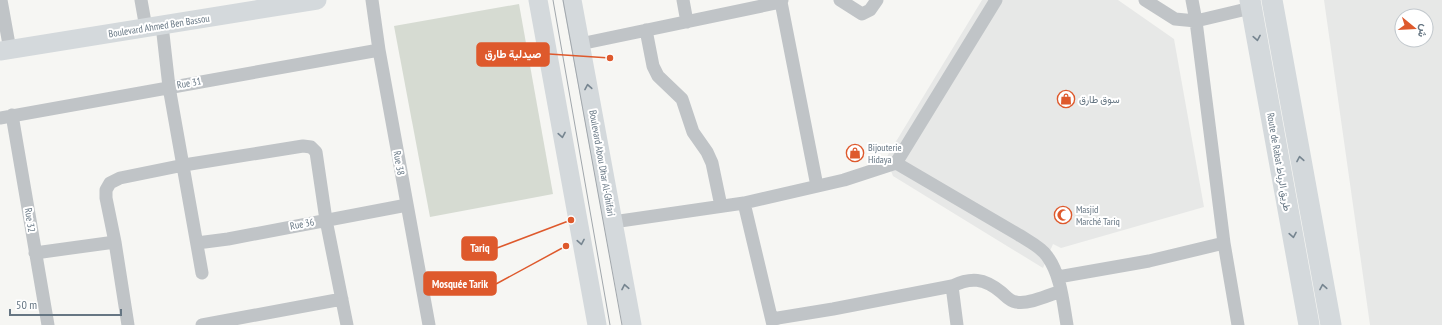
<svg xmlns="http://www.w3.org/2000/svg" width="1442" height="325" font-family="'PT Sans Narrow',Vazirmatn,sans-serif">
<style>
.built{fill:#e7e8e7;fill-rule:evenodd}
.green{fill:#d6dbd2}
.lines{fill:none;stroke-linecap:round;stroke-linejoin:round}
.street{stroke:#c0c4c7;stroke-width:13}
.secondary{stroke:#d4d9dc;stroke-width:19}
.primary{stroke:#d4d9dc;stroke-width:21}
.tram{stroke:#a1a7ac;stroke-width:1}
.oneway{stroke:#768590}
.labels{text-anchor:middle;dominant-baseline:central;stroke-width:4;stroke-linejoin:round;paint-order:stroke}
.street-label{font-size:10px;fill:#667683;stroke:#fff}
.poi-label{font-size:10px;fill:#667683;stroke:#fff;text-anchor:start}
.leader{fill:none;stroke:#de592c;stroke-width:1.5}
.callout-dot{fill:#de592c;stroke:#fff;stroke-width:1.5}
.callout{fill:#de592c;stroke:#de592c;stroke-width:1.5}
.callout-label{font-size:11px;text-anchor:middle;font-weight:bold;fill:#fff}
</style>
<rect width="100%" height="100%" fill="#f6f6f3"/>
<path class="built" d="M982,0H1118L1174,39L1204,207L1061,248L1053,244L1043,268L893,176L886,158Z
M1324,0H1442V325H1370ZM1402,16H1426V40H1402Z"/>
<path class="green" d="M519,4L553,194L430,217L394,26Z"/>
<g class="lines">
<path class="street" d="M1,0L10,50
M141,0L146,28
M372,0L379,50L429,325
M683,0L687,22
M840,0L862,14L870,10L877,0
M1145,0L1175,19L1196,21L1251,8
M1192,0L1196,21L1224,243L1238,325
M781,2L817,186
M162,25L169,87L202,273
M646,30L653,66L658,76L682,99L693,132L707,152L712,163L721,206
M580,44L781,2L782,0
M12,115L48,325
M0,118L379,50
M896,163L996,0
M744,203L773,325
M613,222L744,203L844,180L896,163L1019,235C1028,241 1041,247 1047,256C1061,275 1063,302 1067,325
M197,243L228,239L407,205
M35,253L115,242
M1058,277L1149,261L1224,243
M952,286L957,325
M772,319L833,309L952,286C971,277 984,278 1001,292C1006,296 1009,301 1016,302C1028,305 1049,295 1061,291
M128,325L115,242L106,198V190L110,183L120,178L184,165L303,146L311,147L316,152L326,220L347,325
M202,325L342,299"/>
<path class="secondary" d="M538,0L597,325
M572,0L632,325
M0,51L317,0"/>
<path class="primary" d="M1250,0L1309,325
M1272,0L1331,325"/>
<path class="tram" d="M553,0L610,325
M563,0L622,325"/>
</g>
<defs><path id="oneway-chevron" d="M-2-3.5L2.5 0L-2 3.5" fill="none" stroke-width="1.6" stroke-linecap="round" stroke-linejoin="round"/></defs>
<g class="oneway">
<use href="#oneway-chevron" transform="translate(1257 38) rotate(80)"/>
<use href="#oneway-chevron" transform="translate(588 87) rotate(-100)"/>
<use href="#oneway-chevron" transform="translate(562 135) rotate(80)"/>
<use href="#oneway-chevron" transform="translate(1300 159) rotate(-100)"/>
<use href="#oneway-chevron" transform="translate(1293 235) rotate(80)"/>
<use href="#oneway-chevron" transform="translate(581 242) rotate(80)"/>
<use href="#oneway-chevron" transform="translate(625 287) rotate(-101)"/>
<use href="#oneway-chevron" transform="translate(1323 287) rotate(-100)"/>
</g>
<defs>
<symbol id="shop-ring" viewBox="-11 -11 22 22"><circle r="9.5" fill="#fff" stroke="#de592c" stroke-width="1.5"/><path d="M-5-2.5h2.3a2.7 3.5 0 0 1 5.4 0H5L5.5 6h-11ZM-1.5-2.5h3a1.5 2.3 0 0 0-3 0Z" fill="#de592c"/></symbol>
<symbol id="mosque-ring" viewBox="-11 -11 22 22"><circle r="9.5" fill="#fff" stroke="#de592c" stroke-width="1.5"/><path d="M3.5-4.9A6 6 0 1 0 3.5 4.9A5 5 0 1 1 3.5-4.9Z" fill="#de592c"/></symbol>
</defs>
<g fill-rule="evenodd">
<use href="#shop-ring" x="1056" y="89" width="20" height="20"/>
<use href="#shop-ring" x="845" y="143" width="20" height="20"/>
<use href="#mosque-ring" x="1053" y="205" width="20" height="20"/>
</g>
<g class="labels">
<g class="street-label">
<text transform="translate(159 26) rotate(-9)">Boulevard Ahmed Ben Bassou</text>
<text transform="translate(189 83) rotate(-10)">Rue 31</text>
<text transform="translate(1279 162) rotate(80)">Route de Rabat طريق الرباط</text>
<text transform="translate(399 163) rotate(80)">Rue 38</text>
<text transform="translate(602 163) rotate(80)">Boulevard Abou Dhar Al-Ghifari</text>
<text transform="translate(30 220) rotate(81)">Rue 32</text>
<text transform="translate(302 224) rotate(-11)">Rue 36</text>
</g>
<g class="poi-label">
<text x="1079" y="99">سوق طارق</text>
<text x="868" y="147">Bijouterie<tspan x="868" dy="12">Hidaya</tspan></text>
<text x="1076" y="209">Masjid<tspan x="1076" dy="12">Marché Tariq</tspan></text>
</g>
</g>
<path class="leader" d="M610 58L549 54M571 220L497 248M566 246L496 284"/>
<g class="callout-dot">
<circle cx="610" cy="58" r="4"/>
<circle cx="571" cy="220" r="4"/>
<circle cx="566" cy="246" r="4"/>
</g>
<g class="callout">
<rect x="477" y="43" width="72" height="23" rx="4"/>
<rect x="462" y="237" width="35" height="23" rx="4"/>
<rect x="424" y="272" width="72" height="23" rx="4"/>
</g>
<g class="callout-label">
<text x="513" y="58">صيدلية طارق</text>
<text x="480" y="252">Tariq</text>
<text x="460" y="288">Mosquée Tarik</text>
</g>
<g transform="translate(1414 28) rotate(108)"><circle r="19" fill="#ffffff" stroke="#c2c8cd"/>
<path d="M0-3L7 15L0 10L-7 15Z" fill="#de592c"/>
<text y="-6" font-size="11" font-weight="bold" text-anchor="middle" fill="#667683">ش</text>
</g>
<path d="M10 309v6h111v-6" fill="none" stroke="#667683" stroke-width="2"/>
<text x="16" y="309" font-size="12" fill="#667683" stroke="#ffffff" stroke-width="3" paint-order="stroke">50 m</text>
</svg>
